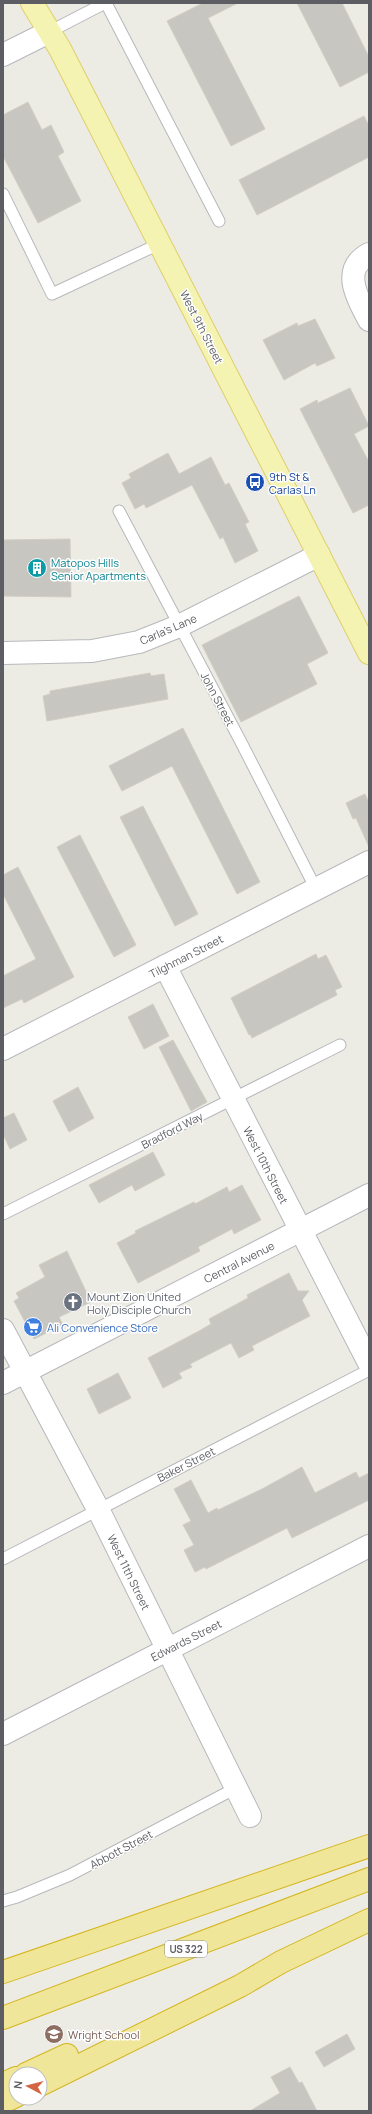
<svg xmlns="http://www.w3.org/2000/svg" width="372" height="2114" font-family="Manrope,sans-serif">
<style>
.building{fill:#c8c6c1;stroke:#d1cec3}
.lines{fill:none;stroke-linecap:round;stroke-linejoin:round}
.service-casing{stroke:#b6b8bc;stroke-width:13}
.minor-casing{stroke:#b6b8bc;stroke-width:24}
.primary-casing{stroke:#dfcf6b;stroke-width:24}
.motorway-casing{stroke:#d4b51d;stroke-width:24}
.service{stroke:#fff;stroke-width:11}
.minor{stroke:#fff;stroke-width:22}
.primary{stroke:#f4f3b1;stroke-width:22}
.motorway{stroke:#efe699;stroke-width:22}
.labels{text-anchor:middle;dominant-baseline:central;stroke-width:3;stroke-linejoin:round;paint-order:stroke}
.shield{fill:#fff;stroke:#8d8e92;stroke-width:1}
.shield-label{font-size:10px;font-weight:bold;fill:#5c5e63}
.street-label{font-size:11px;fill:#5c5e63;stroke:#fff}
.transit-label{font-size:11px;fill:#164399;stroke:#fff;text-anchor:start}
.culture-label{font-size:11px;fill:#0d838f;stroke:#fff;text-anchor:start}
.worship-label{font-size:11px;fill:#5b616d;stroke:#fff;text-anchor:start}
.shop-label{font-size:11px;fill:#366cbe;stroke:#fff;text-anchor:start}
.education-label{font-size:11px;fill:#785e54;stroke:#fff;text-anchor:start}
</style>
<rect width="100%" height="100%" fill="#edece4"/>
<path class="building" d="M203,3H238L208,18L265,129L231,146L167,21Z
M297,3H342L369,57V72L340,87Z
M28,102L42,130L51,125L64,152L58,156L81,201L38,223L3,156V115Z
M364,116L369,126V157L257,215L239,180Z
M315,319L335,358L317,366L315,363L284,380L263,340L297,323L298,326Z
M350,388L369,426L354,434L369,462V505L353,513L300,409L317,400L318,403Z
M168,453L179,474L211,457L225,485L229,483L249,522L245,524L258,551L235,563L223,537L220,539L192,485L146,508L144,504L135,509L122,483L131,478L129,474Z
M70,539L71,597L3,596V540Z
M299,596L328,653L307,664L317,684L241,722L202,645Z
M150,673L151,676L164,674L168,699L47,721L43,696L50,694V691Z
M183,728L260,882L237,894L172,766L122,791L109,766Z
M365,794L369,803V847L356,818L353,819L346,803Z
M143,806L198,914L175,926L120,817Z
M80,835L136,945L114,957L57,847Z
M18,867L74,977L24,1003L22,999L3,1008V976L36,959L3,894V875Z
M316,954L318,959L326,955L342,987L335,990L337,995L252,1038L250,1034L249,1035L231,998Z
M153,1004L169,1036L144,1049L128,1017Z
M173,1040L207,1102L191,1111L159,1047Z
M78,1087L94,1118L69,1132L53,1101Z
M14,1113L27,1140L10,1149L3,1134V1118Z
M153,1152L165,1175L135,1191L132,1185L99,1203L89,1185Z
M242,1185L261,1220L234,1234L232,1229L198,1247L200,1251L138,1283L117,1243L136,1233L135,1231L194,1202L195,1204L227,1187L229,1192Z
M67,1251L91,1302L59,1317L63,1325L34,1339L14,1301L19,1298L16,1293L45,1277L39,1265Z
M289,1273L298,1291H309L302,1300L310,1316L252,1346L254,1350L239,1358L231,1343L190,1364L192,1367L179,1373L182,1378L163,1388L148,1358L199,1331L211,1324L209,1319L248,1298L247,1295Z
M118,1373L131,1398L99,1414L87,1389Z
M302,1467L315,1493L356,1472L359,1478L369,1473V1500L292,1538L287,1528L206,1569L205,1567L195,1572L184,1550L194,1545L183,1525L191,1521L174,1489L191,1480L208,1513L217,1508L218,1510L262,1489Z
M347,2034L355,2049L324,2067L315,2052Z
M290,2067L299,2083L302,2082L317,2111H250L280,2093L271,2077Z"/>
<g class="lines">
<defs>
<path id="service" d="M106,3L219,221
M49,32L105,3
M3,194L52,294L159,244
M119,511L242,744L316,889
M3,1214L340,1045
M3,1559L369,1370
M3,1901L17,1897L70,1875L236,1788"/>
<path id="minor" d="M3,55L49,32
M369,254C340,270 358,299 369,320
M3,653L92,651L139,642L179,626L319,555
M165,966L369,1363
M3,1049L369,862
M3,1330L98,1509L250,1816
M3,1383L369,1195
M3,1734L369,1546"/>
<path id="primary" d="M32,3L60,49L369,653"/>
<path id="motorway" d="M3,1972L369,1846
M3,2018L369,1879
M26,2074L67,2055
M3,2084L16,2078
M40,2085L240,1986L281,1962L369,1920
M3,2102L16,2096"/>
</defs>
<use href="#service" class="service-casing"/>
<use href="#minor" class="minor-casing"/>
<use href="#primary" class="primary-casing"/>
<use href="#motorway" class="motorway-casing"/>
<use href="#service" class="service"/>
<use href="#minor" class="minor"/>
<use href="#primary" class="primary"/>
<use href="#motorway" class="motorway"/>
</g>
<defs>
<symbol id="bus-disc" viewBox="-11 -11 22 22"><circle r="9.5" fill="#1a4fb4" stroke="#fff"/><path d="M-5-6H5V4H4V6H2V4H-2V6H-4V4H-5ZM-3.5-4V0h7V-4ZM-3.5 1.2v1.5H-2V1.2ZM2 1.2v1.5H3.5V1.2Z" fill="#fff"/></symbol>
<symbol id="building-disc" viewBox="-11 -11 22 22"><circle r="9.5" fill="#0f9aa8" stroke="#fff"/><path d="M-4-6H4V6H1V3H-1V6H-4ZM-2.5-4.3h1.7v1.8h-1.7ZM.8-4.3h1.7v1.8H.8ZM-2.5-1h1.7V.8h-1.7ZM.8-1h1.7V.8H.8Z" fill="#fff"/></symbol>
<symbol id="church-disc" viewBox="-11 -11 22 22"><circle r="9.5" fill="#6b7280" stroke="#fff"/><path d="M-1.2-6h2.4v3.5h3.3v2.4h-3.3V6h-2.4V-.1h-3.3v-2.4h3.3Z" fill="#fff"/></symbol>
<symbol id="supermarket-disc" viewBox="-11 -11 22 22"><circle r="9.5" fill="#3f7fe0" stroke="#fff"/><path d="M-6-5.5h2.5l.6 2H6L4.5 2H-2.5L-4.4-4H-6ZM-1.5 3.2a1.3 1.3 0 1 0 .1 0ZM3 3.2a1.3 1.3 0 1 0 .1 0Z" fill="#fff"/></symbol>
<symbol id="school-disc" viewBox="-11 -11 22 22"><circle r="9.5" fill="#8d6e63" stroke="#fff"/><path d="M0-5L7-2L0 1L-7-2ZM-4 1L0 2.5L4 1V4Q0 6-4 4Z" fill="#fff"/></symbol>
</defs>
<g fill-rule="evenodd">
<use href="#bus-disc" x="244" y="471" width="22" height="22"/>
<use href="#building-disc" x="26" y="557" width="22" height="22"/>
<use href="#church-disc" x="62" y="1291" width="22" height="22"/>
<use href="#supermarket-disc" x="22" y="1316" width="22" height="22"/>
<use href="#school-disc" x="43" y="2023" width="22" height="22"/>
</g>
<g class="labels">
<rect class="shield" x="165" y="1941" width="42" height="16" rx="3"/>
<g class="shield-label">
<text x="186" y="1949">US 322</text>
</g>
<g class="street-label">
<text transform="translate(202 327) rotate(63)">West 9th Street</text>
<text transform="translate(168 629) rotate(-23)">Carla's Lane</text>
<text transform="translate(218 699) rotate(62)">John Street</text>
<text transform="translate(186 956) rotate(-27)">Tilghman Street</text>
<text transform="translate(172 1130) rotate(-27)">Bradford Way</text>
<text transform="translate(266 1165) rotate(63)">West 10th Street</text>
<text transform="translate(239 1262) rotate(-27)">Central Avenue</text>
<text transform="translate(186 1464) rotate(-27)">Baker Street</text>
<text transform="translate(129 1572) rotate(64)">West 11th Street</text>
<text transform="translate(186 1640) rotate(-27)">Edwards Street</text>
<text transform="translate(121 1849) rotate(-28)">Abbott Street</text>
</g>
<g class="transit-label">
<text x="269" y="476">9th St &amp;<tspan x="269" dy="13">Carlas Ln</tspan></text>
</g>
<g class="culture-label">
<text x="51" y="562">Matopos Hills<tspan x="51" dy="13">Senior Apartments</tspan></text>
</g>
<g class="worship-label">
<text x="87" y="1296">Mount Zion United<tspan x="87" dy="13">Holy Disciple Church</tspan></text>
</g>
<g class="shop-label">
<text x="47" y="1327">Ali Convenience Store</text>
</g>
<g class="education-label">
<text x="68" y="2034">Wright School</text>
</g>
</g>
<rect width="372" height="2114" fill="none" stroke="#5c5e63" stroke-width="8"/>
<g transform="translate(28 2086) rotate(277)"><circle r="19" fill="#ffffff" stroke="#bebfc1"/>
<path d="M0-3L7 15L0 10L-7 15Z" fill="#d36444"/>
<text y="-6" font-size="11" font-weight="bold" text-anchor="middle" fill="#5c5e63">N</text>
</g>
</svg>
